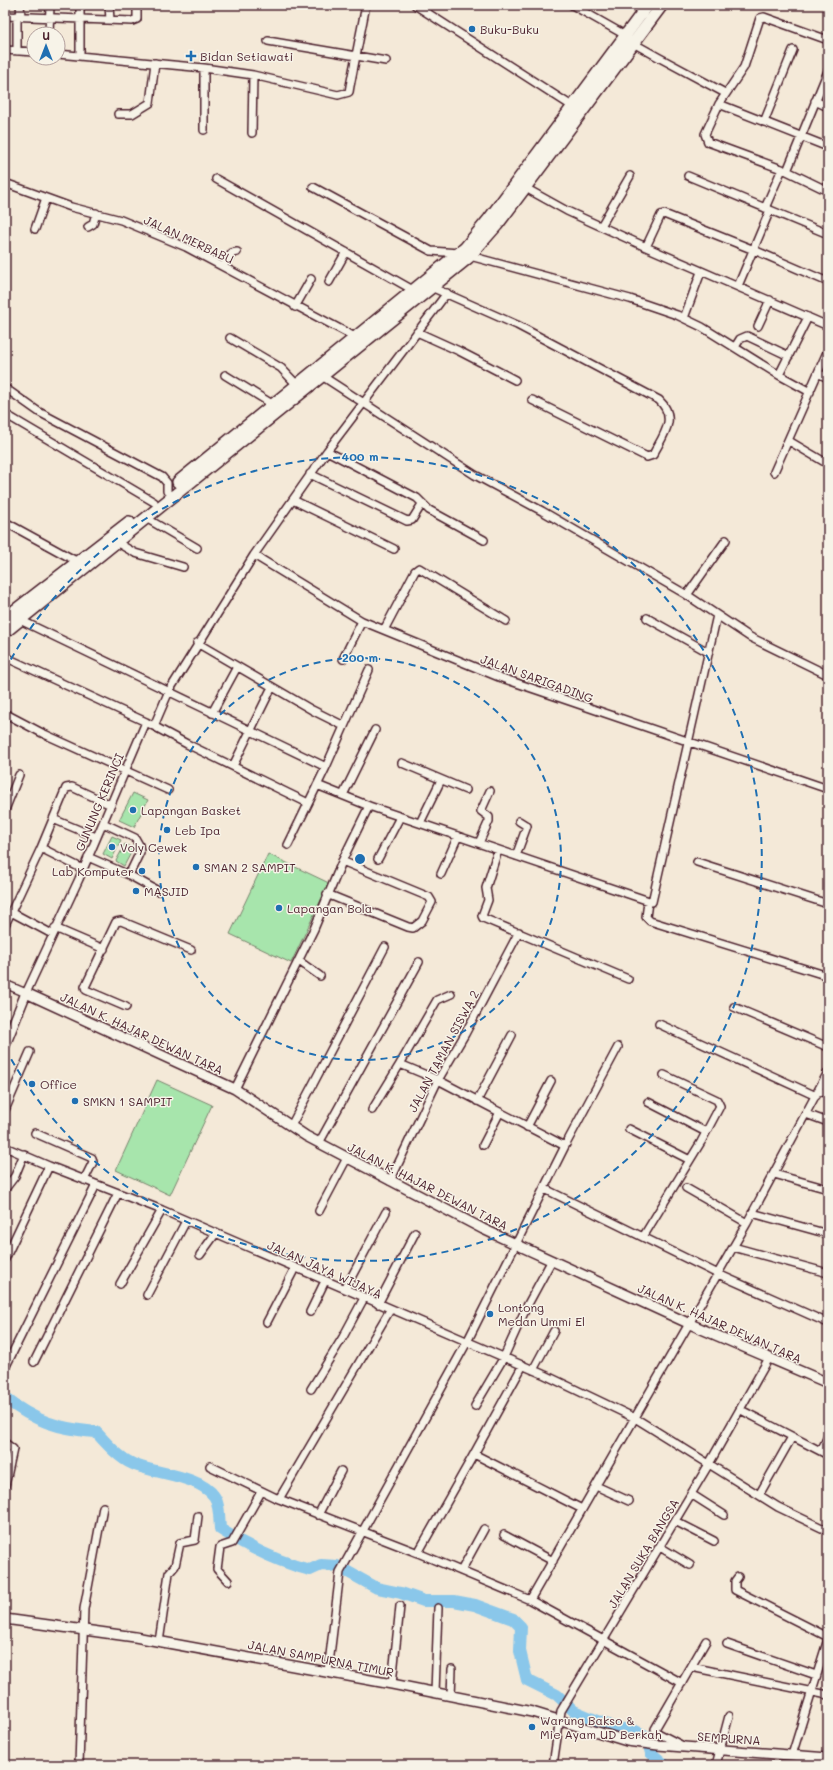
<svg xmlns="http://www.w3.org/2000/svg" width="833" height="1770" font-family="Mali,sans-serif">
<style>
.green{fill:#a7e5ac;stroke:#78826c}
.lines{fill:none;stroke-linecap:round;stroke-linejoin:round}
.river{stroke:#8ac7ea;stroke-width:12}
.minor-casing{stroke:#4a1f2b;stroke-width:10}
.tertiary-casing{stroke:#4a1f2b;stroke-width:12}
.primary-casing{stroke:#4a1f2b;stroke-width:14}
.minor{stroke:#f7f3e8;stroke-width:7}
.tertiary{stroke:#f7f3e8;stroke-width:9}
.primary{stroke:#f7f3e8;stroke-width:11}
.ring{fill:none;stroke:#1f6fb2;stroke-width:2;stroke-dasharray:7 5}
.poi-dot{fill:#1f6fb2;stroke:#f7f3e8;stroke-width:1.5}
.labels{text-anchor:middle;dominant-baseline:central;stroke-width:3;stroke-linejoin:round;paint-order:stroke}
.poi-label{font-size:12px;fill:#4a1f2b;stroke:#f7f3e8;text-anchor:start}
.street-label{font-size:12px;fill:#4a1f2b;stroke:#f7f3e8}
.centre{fill:#1f6fb2;stroke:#f7f3e8;stroke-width:2}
.ring-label{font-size:12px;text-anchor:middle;font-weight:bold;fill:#1f6fb2;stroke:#f7f3e8;stroke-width:3;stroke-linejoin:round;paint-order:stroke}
</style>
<rect width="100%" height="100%" fill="#f4e9d8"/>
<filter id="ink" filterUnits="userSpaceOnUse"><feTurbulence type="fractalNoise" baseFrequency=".025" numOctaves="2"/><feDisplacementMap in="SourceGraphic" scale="8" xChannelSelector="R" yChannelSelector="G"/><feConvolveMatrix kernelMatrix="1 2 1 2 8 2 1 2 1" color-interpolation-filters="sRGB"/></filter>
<g filter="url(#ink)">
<path class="green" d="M133,793L148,800L134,827L119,820Z
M112,836L121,840L112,859L103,854Z
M125,844L133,849L124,866L116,861Z
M268,854L329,883L291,963L230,934Z
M157,1080L212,1105L170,1195L116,1170Z"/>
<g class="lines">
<path class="river" d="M5,1398C34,1421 59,1429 96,1432C106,1443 119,1458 133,1464C155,1474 199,1475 214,1496C220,1504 219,1519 220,1529C248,1547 278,1562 310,1570L321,1565L337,1566L377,1588L401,1593L424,1601H454L475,1605L513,1619L521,1627L520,1651L527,1680L557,1695L574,1711L615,1728L633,1730L646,1736L651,1753L665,1765"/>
<defs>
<path id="minor" d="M20,5L21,16
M80,5V56
M109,5L110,20
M415,5L575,108
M572,5L625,35L633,43L658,57L725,93
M5,16L132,21L137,19V5
M49,34L50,5
M828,40L764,17L760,18L744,67L719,104L705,134L708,142L787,171L828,191
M268,41L386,61
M5,50L34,52
M17,51V16
M58,54L204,68L253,75L338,95L349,92L350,86L366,5
M204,68V130
M815,101L828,107
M719,104L828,147
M118,114H132L150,103L155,63
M764,122L793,50
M252,133L253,75
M787,171L828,71
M688,176L828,234
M216,179L413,290
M5,183L71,207L121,220L186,247L355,337
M522,186L567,211L646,247L828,326
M313,187L431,251L459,253
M765,208L782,169
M601,226L630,176
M88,227L93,224L96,213
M35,229L46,198
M646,247L661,215L664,214L754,250L828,282
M470,256L630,299L677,315L702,327L779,375L810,392
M223,266L232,253L237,252
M329,282L346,252
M738,286L770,210
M431,287L517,325L659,400C677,417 665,433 655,451L653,455L647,457L532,400
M295,307L311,279
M684,318L701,272
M758,326L770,300
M417,332L459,351L515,380
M230,338L281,368L299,387
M735,347L740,339L747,336L789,356
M818,373L828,378
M225,375L272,404
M779,375L808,317
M5,388L39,412L162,477L167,483V491
M5,414L154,502
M789,441L828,464
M327,451L417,498L429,510L484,540
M774,472L828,350
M310,474L407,521L412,520L422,504
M293,500L394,549
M146,518L197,548
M5,522L78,562
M116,542L135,553L183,567
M254,555L362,621L499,677L828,789
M687,595L726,540
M717,615L750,637L828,675
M647,618L708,652
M18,619L326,767
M384,630L415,571L419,568L506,621
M197,643L312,710L344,726
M5,657L146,722L187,744L308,803
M343,659L362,621
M212,713L237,667
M6,714L42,733L168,790
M154,726L169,691L254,555L327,451L447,293
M402,763L466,790
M233,766L272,687
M317,785L369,806L652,902L717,615L687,595L542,511L475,475L322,376
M343,795L375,730
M5,810L19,775
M53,819L96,837
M103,823L135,838L139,845L140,852L129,875L158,891
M420,823L441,780
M479,843L489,821V817L481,811L490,791
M288,845L326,767L369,670
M41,848L83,869
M498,850L486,888L488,900L482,916L483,918L628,979
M516,856L527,826L519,821
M88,857L129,875
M378,859L400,817
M697,862L828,904
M441,874L458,836
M327,894L408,927L413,928L422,921L432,902L429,897L342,861
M648,902L646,917L650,921L828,976
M11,912L52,934
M5,925L41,848L66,788L72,787L111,805
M55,928L104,949
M299,961L320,976
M5,984L26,993L79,879L146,722
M451,994L437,1000L400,1064L438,1080L565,1146
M126,1007L86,990L85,987L116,922L121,921L191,950
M734,1007L828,1047
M659,1024L816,1096
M235,1089L314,929L344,857L369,806
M819,1091L828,1094
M477,1101L512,1035
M648,1102L706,1132
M5,1110L30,1052
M372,1110L400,1064
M806,1114L828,1122
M291,1126L385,947
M527,1127L551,1081
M629,1129L690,1160
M35,1133L92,1158L93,1162L84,1180
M319,1143L419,962
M483,1145L500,1112
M5,1147L49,1166L162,1210L545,1375L635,1418L778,1507L828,1531
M774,1174L828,1189
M390,1181L438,1080L465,1034L519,932
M686,1188L747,1223
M5,1189L15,1176L24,1154
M545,1189L718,1274L828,1323
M319,1211L347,1158
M752,1213L828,1234
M643,1237L701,1142L720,1106L717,1100L664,1075
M733,1247L828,1273
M200,1255L216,1233
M5,1259L49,1166
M120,1284L162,1210
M345,1289L386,1212
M147,1295L186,1221
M378,1304L415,1233
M310,1312L325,1281
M267,1322L295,1268
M34,1362L118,1193
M5,1368L96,1185
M533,1370L554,1331
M311,1389L343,1337L364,1298
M475,1406L504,1357L527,1306L552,1260
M741,1410L828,1455
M5,1443L13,1449L5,1486
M821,1451L828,1436
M474,1454L523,1365
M210,1466L274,1497L418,1553L530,1600L682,1683
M596,1486L629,1501
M691,1494L724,1515
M759,1495L792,1437
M279,1499L390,1310
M318,1515L341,1471
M675,1521L714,1541
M504,1535L553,1561
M660,1547L690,1565
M418,1553L474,1454L582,1509
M461,1571L484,1529
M738,1577L735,1581V1590L828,1637
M228,1581L217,1569L220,1547L232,1543L261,1492
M530,1600L747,1223L828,1072
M159,1642L169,1573L175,1566L180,1543L195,1540L198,1516
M727,1644L816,1675
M691,1667L828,1695
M328,1672L340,1572L344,1565L467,1342L565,1146L618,1047
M392,1684L400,1606
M435,1693L438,1608
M451,1696L452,1669
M683,1746L656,1732L655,1729L706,1641
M792,1755L828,1639
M79,1765L84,1609L103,1507
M553,1765L561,1711L709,1464L769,1358
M716,1765L729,1716"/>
<path id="tertiary" d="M5,1045L26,993L235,1089L306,1136L483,1229L690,1324L828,1383
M5,1619L135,1637L392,1684L532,1712L627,1741L658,1745L828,1758"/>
<path id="primary" d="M178,482L465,248L489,219L648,5
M5,618L129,522
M5,632L468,258L497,225L662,5"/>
</defs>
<use href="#minor" class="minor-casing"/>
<use href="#tertiary" class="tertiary-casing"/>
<use href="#primary" class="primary-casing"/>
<use href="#minor" class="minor"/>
<use href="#tertiary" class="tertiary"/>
<use href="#primary" class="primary"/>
</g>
</g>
<g class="ring">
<circle cx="360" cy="859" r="201"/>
<path d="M5 670A402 402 0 1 1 5 1048"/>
</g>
<g class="poi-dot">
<circle cx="472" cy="29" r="4"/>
<path d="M189 50h4v4h4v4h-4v4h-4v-4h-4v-4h4z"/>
<circle cx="133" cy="810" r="4"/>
<circle cx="167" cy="830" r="4"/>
<circle cx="112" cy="847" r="4"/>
<circle cx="196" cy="867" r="4"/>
<circle cx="142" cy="871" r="4"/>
<circle cx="136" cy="891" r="4"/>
<circle cx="279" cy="908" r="4"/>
<circle cx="32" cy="1084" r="4"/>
<circle cx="75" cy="1101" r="4"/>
<circle cx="490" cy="1314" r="4"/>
<circle cx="532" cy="1727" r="4"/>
</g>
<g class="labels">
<g class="poi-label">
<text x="480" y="29">Buku-Buku</text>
<text x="200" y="56">Bidan Setiawati</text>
<text x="141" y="810">Lapangan Basket</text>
<text x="175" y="830">Leb Ipa</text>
<text x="120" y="847">Voly Cewek</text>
<text x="204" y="867">SMAN 2 SAMPIT</text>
<text x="134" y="871" text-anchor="end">Lab Komputer</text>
<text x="144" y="891">MASJID</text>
<text x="287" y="908">Lapangan Bola</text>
<text x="40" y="1084">Office</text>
<text x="83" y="1101">SMKN 1 SAMPIT</text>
<text x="498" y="1307">Lontong<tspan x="498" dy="14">Medan Ummi El</tspan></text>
<text x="540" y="1720">Warung Bakso &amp;<tspan x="540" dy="14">Mie Ayam UD Berkah</tspan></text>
</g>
<g class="street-label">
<text transform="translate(189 239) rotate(25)">JALAN MERBABU</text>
<text transform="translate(537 678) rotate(20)">JALAN SARIGADING</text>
<text transform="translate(99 802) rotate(-67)">GUNUNG KERINCI</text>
<text transform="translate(142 1033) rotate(25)">JALAN K. HAJAR DEWAN TARA</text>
<text transform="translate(443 1051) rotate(-62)">JALAN TAMAN SISWA 2</text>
<text transform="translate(428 1186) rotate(27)">JALAN K. HAJAR DEWAN TARA</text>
<text transform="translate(325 1269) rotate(24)">JALAN JAYA WIJAYA</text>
<text transform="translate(720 1323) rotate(24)">JALAN K. HAJAR DEWAN TARA</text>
<text transform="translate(643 1553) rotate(-59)">JALAN SUKA BANGSA</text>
<text transform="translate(321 1658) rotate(11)">JALAN SAMPURNA TIMUR</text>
<text transform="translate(729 1738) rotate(4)">SEMPURNA</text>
</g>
</g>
<circle cx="360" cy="859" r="6" class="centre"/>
<g class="ring-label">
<text x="360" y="461">400 m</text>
<text x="360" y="662">200 m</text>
</g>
<rect width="833" height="1770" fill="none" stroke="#f7f3e8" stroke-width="20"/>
<rect x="10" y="10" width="813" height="1750" fill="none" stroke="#4a1f2b" stroke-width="1.5" filter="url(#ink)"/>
<g transform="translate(46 46)"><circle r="19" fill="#f7f3e8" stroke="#b29e9c"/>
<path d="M0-3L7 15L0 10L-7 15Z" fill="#1f6fb2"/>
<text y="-6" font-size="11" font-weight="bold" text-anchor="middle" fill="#4a1f2b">U</text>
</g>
</svg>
